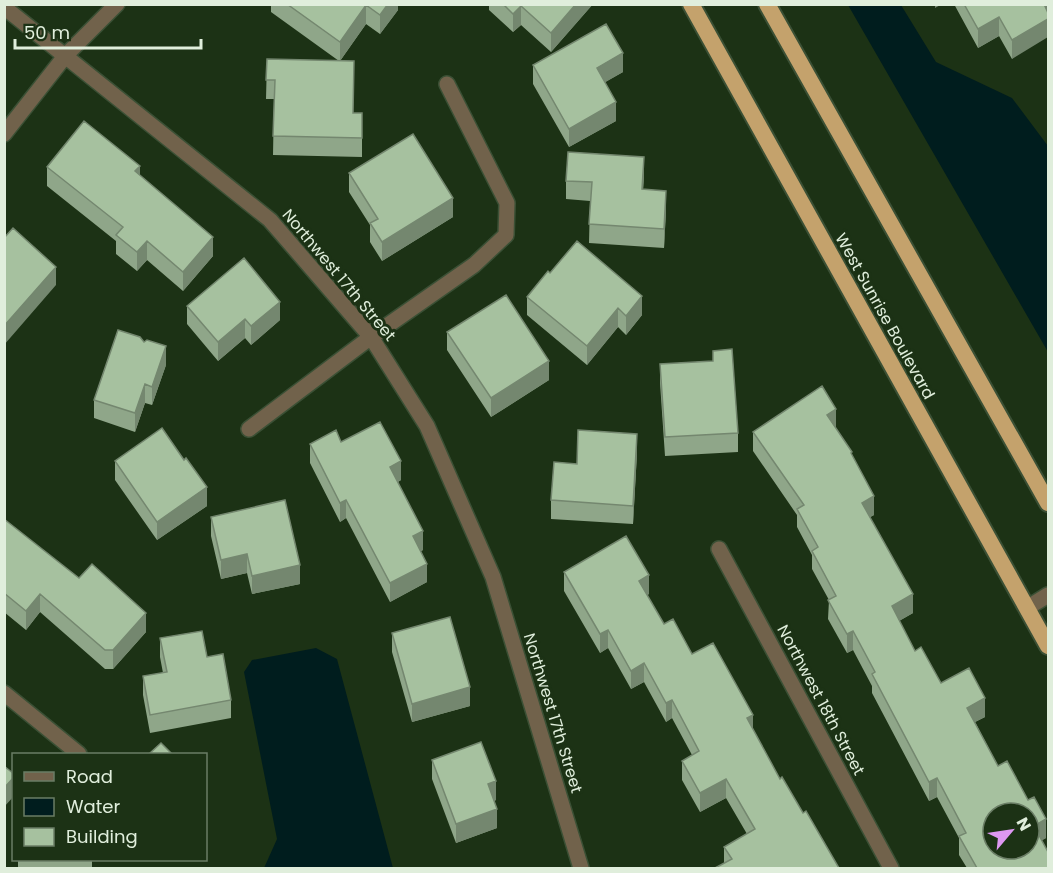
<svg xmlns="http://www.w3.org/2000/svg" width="1053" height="873" font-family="Poppins,sans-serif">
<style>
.water{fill:#001d1e}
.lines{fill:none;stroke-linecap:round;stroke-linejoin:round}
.minor-casing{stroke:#3b5035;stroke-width:18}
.trunk-casing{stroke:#3b5035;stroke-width:20}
.minor{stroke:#71624b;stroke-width:15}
.trunk{stroke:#c4a26c;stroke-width:16}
.wall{fill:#8fa689}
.shaded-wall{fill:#74876f}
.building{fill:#a6c19f;stroke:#74876f;stroke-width:1.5;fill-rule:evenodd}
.labels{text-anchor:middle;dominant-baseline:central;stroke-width:6;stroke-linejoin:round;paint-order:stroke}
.street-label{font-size:16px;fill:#e0eedc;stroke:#1c3215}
</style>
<rect width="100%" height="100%" fill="#1c3215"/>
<path class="water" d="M848,5H901L936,62L1012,98L1048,146V352Z
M316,648L337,659L393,868H264L277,839L244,672L252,660Z"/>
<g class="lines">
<defs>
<path id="minor" d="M4,7L270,220L371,337L427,426L493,577L581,868
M4,134L66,55L117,4
M249,429L371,337L474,265L506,235L507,203L447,84
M719,549L891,868
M1027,608L1048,595
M4,693L79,754"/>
<path id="trunk" d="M691,4L1048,646
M767,4L1048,503"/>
</defs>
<use href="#minor" class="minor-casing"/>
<use href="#trunk" class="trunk-casing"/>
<use href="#minor" class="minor"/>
<use href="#trunk" class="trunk"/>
</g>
<path class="wall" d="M271,4H398V10L380,34L366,24L340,61L353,113H362V157L273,155L274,99H266L267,59L339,61L271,12Z
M489,4H593L551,52L521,25L513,32L489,10Z
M954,4H1048L1047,11L1012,59L999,36L978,48Z
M533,65L623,72L605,82L616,121L569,147L533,84Z
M47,167L140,175L213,256L183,291L147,260L137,271L116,254V241L47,186Z
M349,173L453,217L382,261L370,242V225L349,192Z
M644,176L643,189L666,210L664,248L589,243L590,201L566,199V181Z
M550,273L642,315L626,335L618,327L587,365L527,315V297Z
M187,306L280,320L251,345L245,338L218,361L187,324Z
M447,332L549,380L491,417L447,350Z
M713,351L738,433V452L665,456L660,383V364L713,361Z
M166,365L152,405L145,403L135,432L94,418V400Z
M836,428L852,456L874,515L870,517L913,613L899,621L915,651L941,683L985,717L975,722L998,766L1046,838L1042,840L1048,868H967L959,855V838L937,797L929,801L872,693V686L853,650L847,653L828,619L829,600L812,569V555L797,527V515L753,451V432Z
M341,442L401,480L398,482L423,550L421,551L427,582L390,602L346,518L340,522L310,463V444Z
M637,453L633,524L551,519V500L577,464Z
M115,461L207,506L157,540L115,480Z
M211,517L300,584L252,594L247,573L221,579L211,536Z
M4,519L146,632L113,669H105L40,612L26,630L4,612Z
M564,572L649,594L647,595L664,624L692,654L753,729L780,779L803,813L839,868L724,863V847L747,834L726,798L700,812L682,780V761L692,755L672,718L666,722L644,682L631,689L608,648L600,653L564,591Z
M392,633L470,706L412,722L392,652Z
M160,638L207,657L231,700V718L150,733L143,695V676L163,673L160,657Z
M432,760L496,800L494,801L497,828L456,843L432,779Z
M18,860H92V868H18Z"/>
<path class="shaded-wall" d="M388,4H398V10L380,34V15Z
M576,4H593L551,52V33Z
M935,4H942L935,8Z
M1039,4H1048V10L1039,15Z
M366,5V24L340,61V42Z
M521,6V25L513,32V14Z
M999,17V36L978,48V29Z
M1048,19V37L1012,59V40Z
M623,53V72L597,87V68Z
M616,102V121L569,147V129Z
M644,157V176L642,208V189Z
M140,166V185L135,171Z
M666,191V210L664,248V229Z
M453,198V217L382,261V242Z
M213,237V256L183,291V272Z
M147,241V260L137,271V252Z
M56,267V285L4,345V326Z
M642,296V315L626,335V316Z
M280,302V320L251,345V326Z
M618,308V327L587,365V346Z
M245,319V338L218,361V342Z
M166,346V365L152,405V387Z
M549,361V380L491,417V398Z
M145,384V403L135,432V413Z
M836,409V428L827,415Z
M637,434V453L633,524V506Z
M401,461V480L390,486V467Z
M207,487V506L157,540V522Z
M874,496V515L862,522V503Z
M346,500V518L340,522V503Z
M423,531V550L413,555V536Z
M247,554V573L221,579V560Z
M427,564V582L390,602V583Z
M300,565V584L252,594V576Z
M649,575V594L639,600V581Z
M40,594V612L26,630V611Z
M913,594V613L892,625V606Z
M146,613V632L113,669V650Z
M608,630V648L600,653V634Z
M853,631V650L847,653V634Z
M644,663V682L631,689V671Z
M470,687V706L412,722V704Z
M985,698V717L967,726V708Z
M672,700V718L666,722V703Z
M753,715V733L747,718Z
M14,777V796L4,807V788Z
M937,778V797L929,801V782Z
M726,779V798L700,812V793Z
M496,781V800L488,803V784Z
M497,809V828L456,843V824Z
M1046,819V838L1034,845V826Z"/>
<path class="building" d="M287,4H388L380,15L366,5L340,42Z
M503,4H576L551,33L521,6L513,14Z
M964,4H1044L1048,13V19L1012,40L999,17L978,29Z
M606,24L623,53L597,68L616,102L569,129L533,65Z
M267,59L354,61L353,113H362V138L273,136L275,80H266Z
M84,121L140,166L135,171L213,237L183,272L147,241L137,252L116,235L123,227L47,167Z
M413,134L453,198L382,242L370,223L378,219L349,173Z
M568,152L644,157L642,189L666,191L664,229L589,224L592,182L566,181Z
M13,228L56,267L4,326V238Z
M577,241L642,296L626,316L618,308L587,346L527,297L548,271L550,273Z
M244,258L280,302L251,326L245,319L218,342L187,306Z
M506,295L549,361L491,398L447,332Z
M118,330L140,337L144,342L147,340L166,346L152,387L145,384L135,413L94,400Z
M732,349L738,433L665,437L660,364L713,361V351Z
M822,386L836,409L827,415L852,452L851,453L874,496L862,503L913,594L892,606L915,651L921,647L941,683L969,668L985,698L967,708L998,766L1007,761L1028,800L1034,797L1046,819L1034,826L1048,852V868H977L959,836L966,833L937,778L929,782L872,674L875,672L853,631L847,634L828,600L836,596L812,551L818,547L797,509L804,505L753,432ZM993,813H1029V849H993Z
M380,422L401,461L390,467L423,531L413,536L427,564L390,583L346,500L340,503L310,444L336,430L341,442Z
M162,428L184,460L186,458L207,487L157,522L115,461Z
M578,430L637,434L633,506L551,500L554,462L577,464Z
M285,500L300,565L252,576L247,554L221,560L211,517Z
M4,519L79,578L92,564L146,613L113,650H105L40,594L26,611L4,593Z
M626,536L649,575L639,581L664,624L673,619L692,654L713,643L753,715L747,718L780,779L782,777L803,813L806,811L839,868H715L732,859L724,847L755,829L726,779L700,793L682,761L699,751L672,700L666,703L644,663L631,671L608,630L600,634L564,572Z
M450,617L470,687L412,704L392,633Z
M202,631L207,657L223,654L231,700L150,715L143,676L167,672L160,638Z
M481,742L496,781L488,784L497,809L456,824L432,760Z
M161,743L172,754H149Z
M4,766L14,774V777L4,788Z"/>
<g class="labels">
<g class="street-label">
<text transform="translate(339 275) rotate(50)">Northwest 17th Street</text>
<text transform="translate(885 316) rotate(61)">West Sunrise Boulevard</text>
<text transform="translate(821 700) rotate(62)">Northwest 18th Street</text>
<text transform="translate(553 713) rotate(73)">Northwest 17th Street</text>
</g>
</g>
<rect width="1053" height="873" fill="none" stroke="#e0eedc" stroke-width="12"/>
<rect x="12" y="753" width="195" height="108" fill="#1c3215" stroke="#6a7d65" stroke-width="1.5"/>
<rect x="24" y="772" width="30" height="9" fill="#71624b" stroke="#6a7d65" stroke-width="1.5"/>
<text x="66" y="783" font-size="18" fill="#e0eedc">Road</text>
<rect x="24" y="798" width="30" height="18" fill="#001d1e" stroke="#6a7d65" stroke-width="1.5"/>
<text x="66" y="813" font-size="18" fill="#e0eedc">Water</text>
<rect x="24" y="828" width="30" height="18" fill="#a6c19f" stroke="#6a7d65" stroke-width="1.5"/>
<text x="66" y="843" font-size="18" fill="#e0eedc">Building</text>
<g transform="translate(1011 831) rotate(61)"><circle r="28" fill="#1c3215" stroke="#6a7d65" stroke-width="1.5"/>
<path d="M0-4.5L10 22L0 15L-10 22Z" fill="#de98f2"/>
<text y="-9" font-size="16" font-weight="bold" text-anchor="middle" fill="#e0eedc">N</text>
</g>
<path d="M15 39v9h186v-9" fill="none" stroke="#e0eedc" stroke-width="3"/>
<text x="24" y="39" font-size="18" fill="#e0eedc" stroke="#1c3215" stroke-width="4.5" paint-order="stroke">50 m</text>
</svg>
